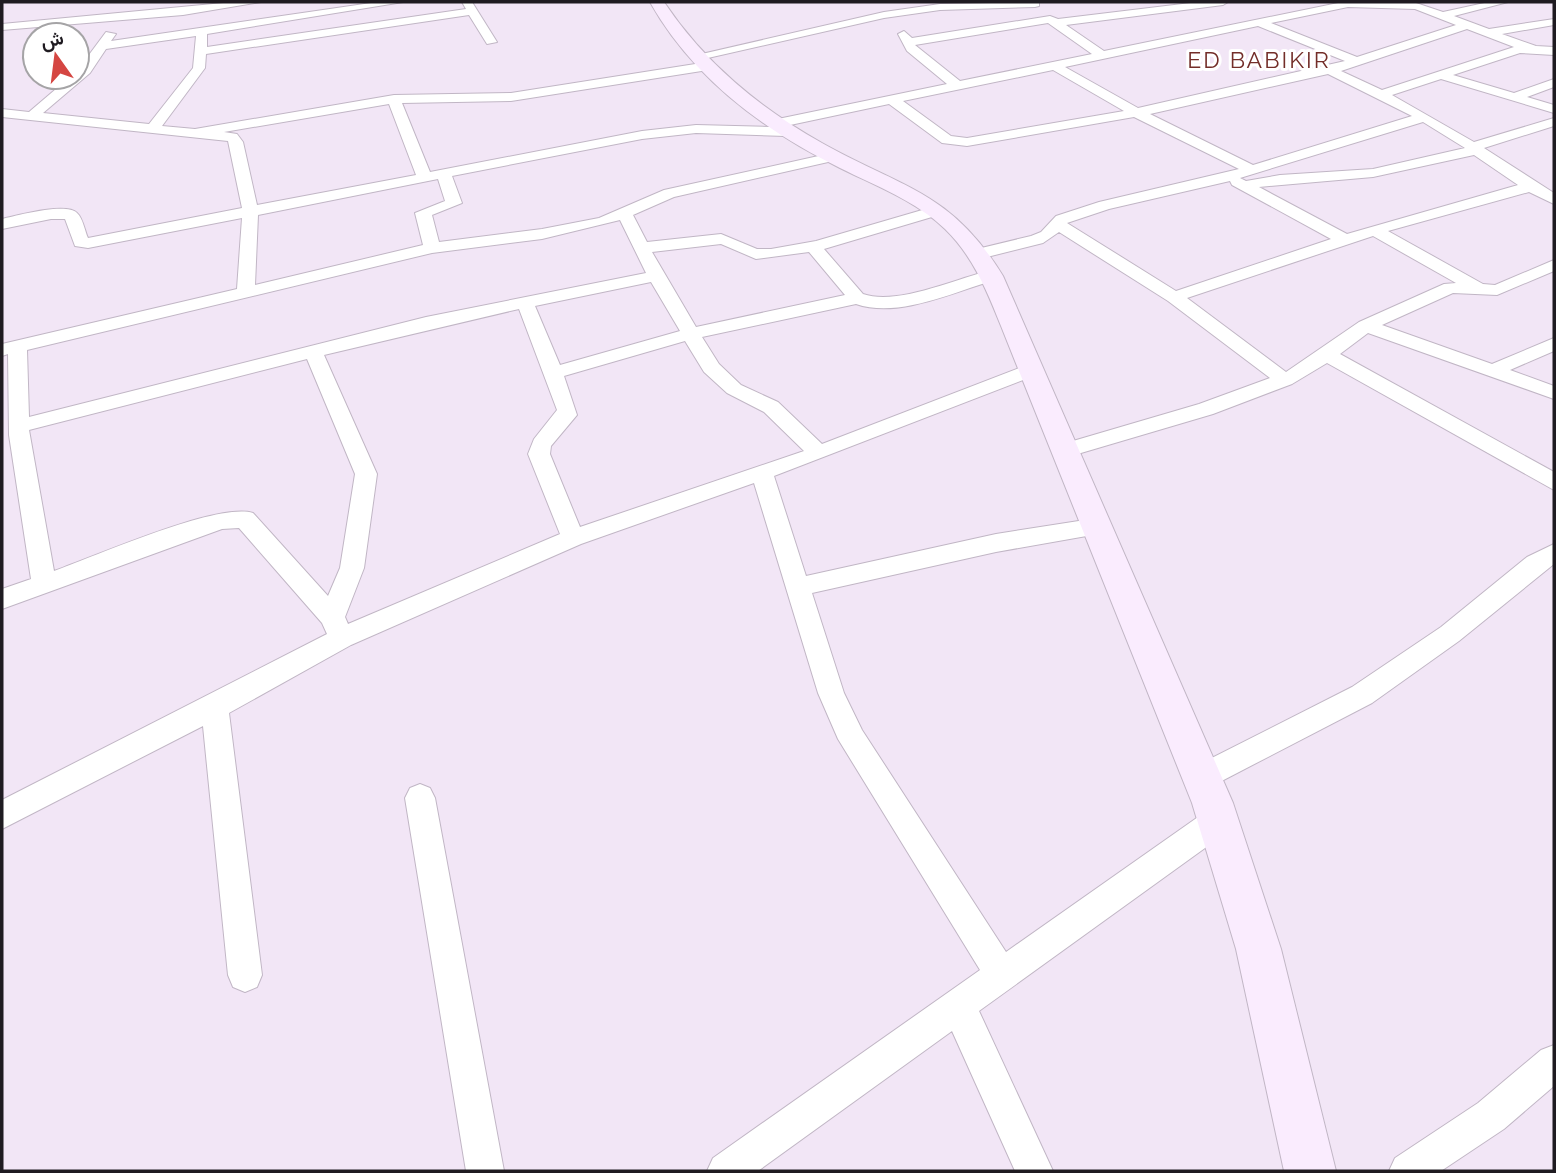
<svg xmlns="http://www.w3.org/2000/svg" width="1556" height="1173" font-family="Raleway,Vazirmatn,sans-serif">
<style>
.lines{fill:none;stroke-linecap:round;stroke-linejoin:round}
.street-casing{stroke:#c1b6c5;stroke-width:2}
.secondary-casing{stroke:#c1b6c5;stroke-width:2}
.street{fill:#fff;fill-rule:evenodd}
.secondary{fill:#faecfe;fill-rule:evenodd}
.labels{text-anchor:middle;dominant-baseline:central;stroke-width:6;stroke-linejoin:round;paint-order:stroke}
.far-quarter-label{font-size:23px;letter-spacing:2px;fill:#732d29;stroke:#fff}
</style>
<rect width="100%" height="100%" fill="#f2e6f6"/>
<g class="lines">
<defs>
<path id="street" d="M234,2H261L183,15L2,30V24Z
M378,2H403L207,34V47L466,9L462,2H472L497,42L487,44L469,15L206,54L205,68L162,126L195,129L394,95L511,93L708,62L714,66L708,70L511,101L402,103L430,172L642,131L696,125L770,127L766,124L773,120L947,84L907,51L898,34L904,31L912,38L1050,16L1058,19L1199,2H1228L1223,5L1066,25L1104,51L1343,2L1416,3L1443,12L1489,2H1508L1454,16L1489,29L1554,19V25L1502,34L1536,46L1554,47V55L1520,53L1453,75L1514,93L1554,79V87L1527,97L1554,105V113L1441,79L1392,95L1474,142L1554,118V126L1484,148L1554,193V204L1529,192L1388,231L1483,284L1495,285L1554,260V271L1497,295L1453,293L1382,325L1492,364L1554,338V351L1510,370L1554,386V399L1368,333L1340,354L1554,472V490L1327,363L1292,384L1213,414L1064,458L1056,456L1053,451L1056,446L1199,404L1270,378L1168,301L1059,232L1043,243L979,259L971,254L973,250L1031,236L1041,232L1056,216L1099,202L1239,169L1134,117L967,146L942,143L889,104L776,128L791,129V135L786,136L696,133L642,139L452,176L462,203L432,215L439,242L542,229L599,218L664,190L832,153L837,154V160L674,197L633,215L647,242L721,234L757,249H771L816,241L936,206L944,211L942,214L824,249L863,294C898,306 957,278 992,270L1001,275L998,279C956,291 899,319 856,304L702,337L719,364L741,385L778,402L822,444L1022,367L1029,365L1039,371L1036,375L774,476L806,576L996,534L1098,518L1106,520L1110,526L1106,532L1098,534L996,552L812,593L844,693L862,730L1006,952L1208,810L1219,806L1230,810L1234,820L1230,830L979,1011L1053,1171H1015L952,1031L758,1171H707L713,1158L980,970L838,739L818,693L754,483L581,544L351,645L229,713L262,975L257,987L245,992L233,987L228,975L203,726L2,829V800L327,634L322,623L239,528L222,529L2,609V589L31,579L9,435L8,354L2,356V344L237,289L242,218L88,248L75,246L65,219H51L2,229V219C16,216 66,202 77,213C83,218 85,232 88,238L242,208L228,141L2,117V109L29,112L70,77H77V71L106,32L116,34L111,41ZM1348,7L1415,9L1456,25L1357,57L1271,23ZM1048,23L1092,54L960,81L915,45ZM1258,26L1345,61L1138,108L1065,67ZM1467,29L1514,47L1382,90L1341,71ZM196,36L193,68L149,124L43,113L90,73L106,49ZM1053,70L1124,111L967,138L951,136L903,101ZM1328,74L1412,116L1253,165L1150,114ZM389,104L416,175L257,205L243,142L237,134L224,132ZM1423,122L1465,148L1373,169L1280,175L1246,181L1240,178ZM1474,155L1518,185L1347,234L1259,187L1373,177ZM438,179L445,201L415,213L423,245L255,285L258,215ZM1230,181L1232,185L1331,239L1176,291L1067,223L1109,209ZM620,220L646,273L426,317L29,417L27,350L432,253L542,239ZM1373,236L1456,283L1444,284L1359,322L1286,372L1187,298ZM721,244L756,259L809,252L845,295L696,327L652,252ZM651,282L680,331L560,365L535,306ZM519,309L557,410L534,439L528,454L560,534L348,624L345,617L364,568L377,474L324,355ZM685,341L704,372L727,393L764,412L804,451L580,527L550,454L551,446L577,415L564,376ZM307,359L355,474L340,568L328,596L253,513C217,502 94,557 54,571L29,430Z
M1039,2V6L1035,7L940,10L884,18L699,60L693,56L884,12L940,4Z
M1554,544V564L1459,641L1372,703L1212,786L1202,790L1192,786L1188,777L1192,768L1352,687L1441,627L1527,557Z
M420,784L430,788L435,798L504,1171H466L405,798L410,788Z
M1554,1045V1086L1504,1129L1441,1171H1389L1395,1158L1478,1103L1541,1050Z"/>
<path id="secondary" d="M650,2H664C705,63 758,107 822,143C902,188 951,191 1003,276L1233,803L1281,949L1336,1171H1284L1236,949L1192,803L1001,326C987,291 973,256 945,229C916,201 876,186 840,168C763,130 692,77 650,2Z"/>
</defs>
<use href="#street" class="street-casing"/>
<use href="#secondary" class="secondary-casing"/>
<use href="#street" class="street"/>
<use href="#secondary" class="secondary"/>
</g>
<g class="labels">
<g class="far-quarter-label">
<text x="1259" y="59">ED BABIKIR</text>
</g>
</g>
<rect width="1556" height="1173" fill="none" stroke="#1f1b21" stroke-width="7"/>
<g transform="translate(56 56) rotate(346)"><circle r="33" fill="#ffffff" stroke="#a5a4a6" stroke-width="2"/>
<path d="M0-5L12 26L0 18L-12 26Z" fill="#d54642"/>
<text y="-10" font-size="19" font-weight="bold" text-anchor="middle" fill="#1f1b21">ش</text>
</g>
</svg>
